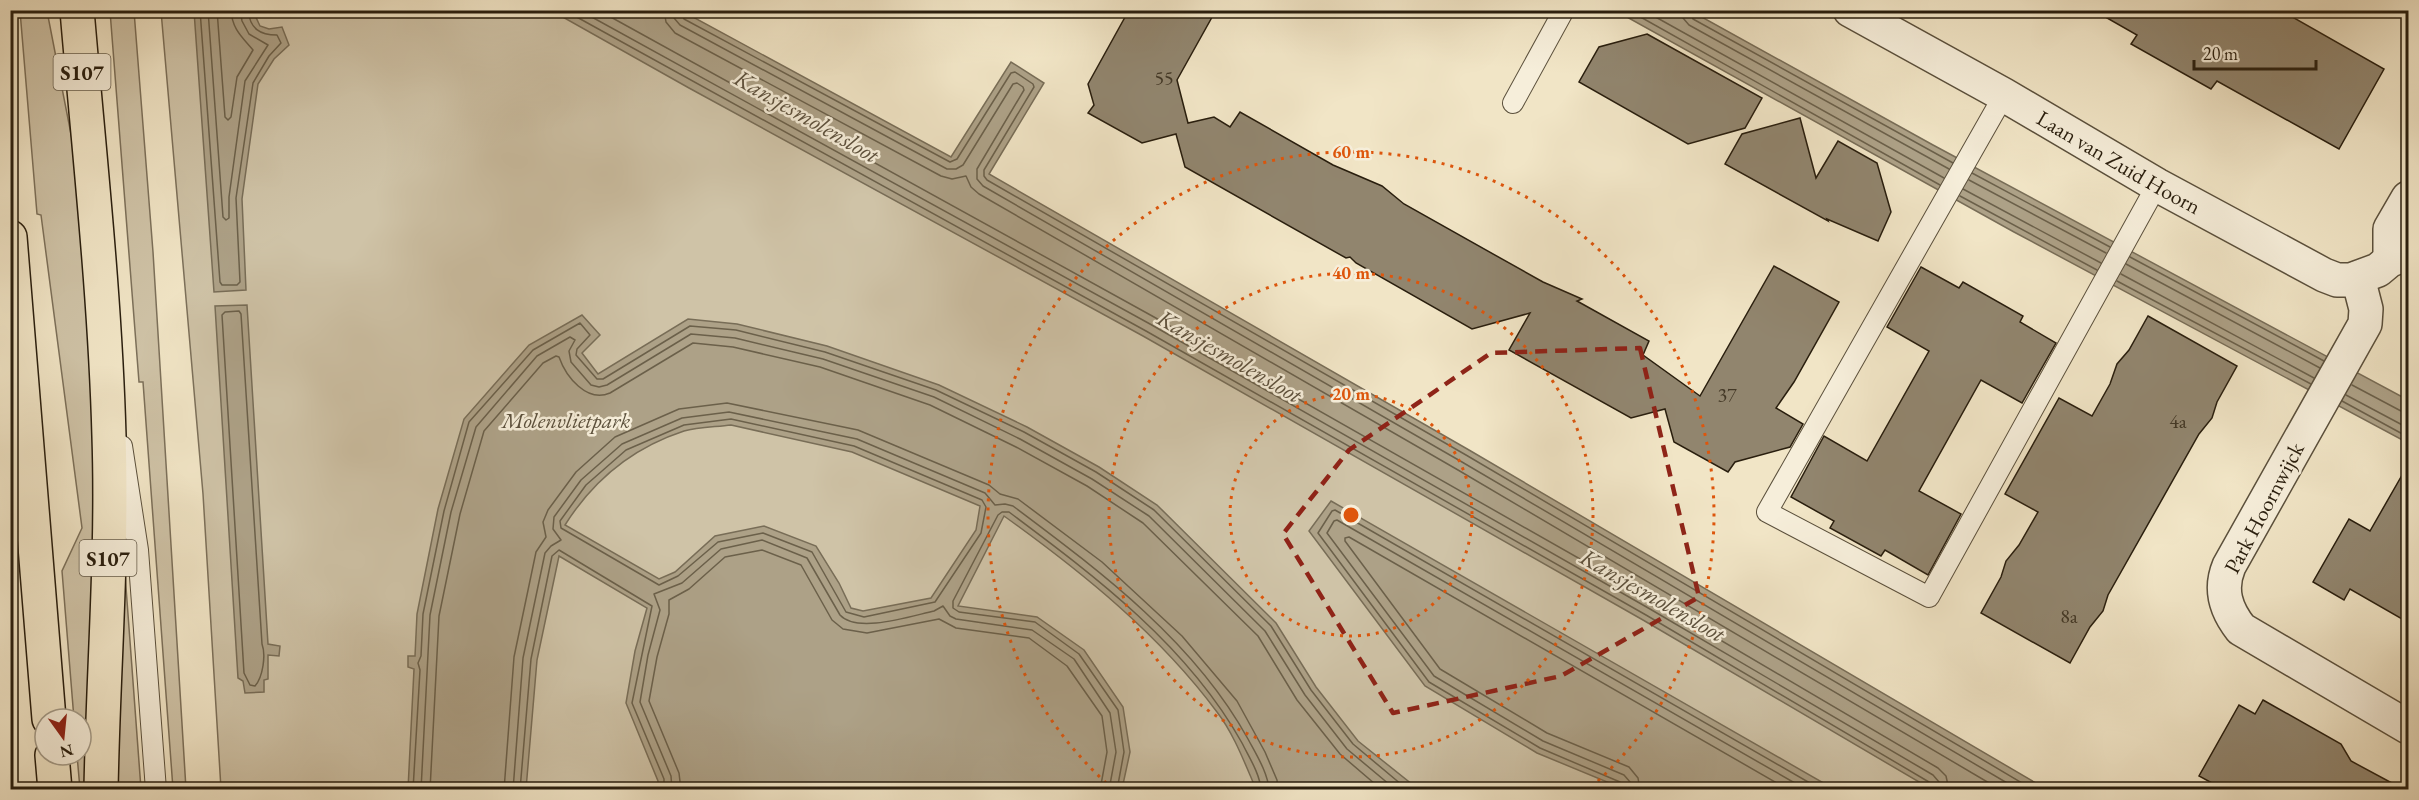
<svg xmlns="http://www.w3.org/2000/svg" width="2419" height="800" font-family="'EB Garamond',serif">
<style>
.green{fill:#cfc3a7;stroke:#7c705a;stroke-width:1.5}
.water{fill:#ada187;stroke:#786d57;stroke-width:1.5;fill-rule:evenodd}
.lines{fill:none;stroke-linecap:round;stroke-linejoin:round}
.shore{stroke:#6b604a;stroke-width:1.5}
.building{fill:#91856e;stroke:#291e0e;stroke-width:1.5}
.service-casing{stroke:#5b503c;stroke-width:22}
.minor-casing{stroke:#5b503c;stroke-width:36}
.tertiary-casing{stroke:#5b503c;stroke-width:36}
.primary-casing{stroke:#291e0e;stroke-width:36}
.service{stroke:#f6eeda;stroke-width:20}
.minor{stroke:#f6eeda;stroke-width:33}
.tertiary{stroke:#f6eeda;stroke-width:33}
.primary{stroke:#f1e5c6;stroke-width:33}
.marked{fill:none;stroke:#8f2418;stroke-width:4.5;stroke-dasharray:12 8;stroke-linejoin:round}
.ring{fill:none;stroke:#de560c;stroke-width:3;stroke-dasharray:3 6}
.labels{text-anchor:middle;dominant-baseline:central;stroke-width:5;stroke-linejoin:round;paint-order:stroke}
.number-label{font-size:20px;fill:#433826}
.shield{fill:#f6eeda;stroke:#665c4b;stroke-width:1.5}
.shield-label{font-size:21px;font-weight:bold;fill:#291e0e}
.street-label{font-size:22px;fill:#291e0e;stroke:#f6eeda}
.park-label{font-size:22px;font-style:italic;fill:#5b503c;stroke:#f6eeda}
.water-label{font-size:24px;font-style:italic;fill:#5e523e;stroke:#f6eeda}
.centre{fill:#de560c;stroke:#f6eeda;stroke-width:3}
.ring-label{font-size:18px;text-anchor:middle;font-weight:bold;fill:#de560c;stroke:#f6eeda;stroke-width:5;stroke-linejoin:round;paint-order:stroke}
</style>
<rect width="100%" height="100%" fill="#f1e5c6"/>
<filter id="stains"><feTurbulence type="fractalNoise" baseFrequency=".00333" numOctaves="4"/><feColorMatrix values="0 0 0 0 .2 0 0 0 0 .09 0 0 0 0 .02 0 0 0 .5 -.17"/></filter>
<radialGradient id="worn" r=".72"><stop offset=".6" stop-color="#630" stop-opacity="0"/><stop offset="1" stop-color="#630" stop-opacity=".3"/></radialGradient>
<path class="green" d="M20,11H47L78,170L93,367L96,495L89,789H80L77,755H81V719H74L62,571L82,528L41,215L37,214Z
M110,11H134L153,252L186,789H173L143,382H139Z
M161,11H591L1968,789H221L203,494Z
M125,574L141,789L113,790Z"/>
<path class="water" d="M194,11H253L260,26L269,29L282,27L289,45L274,59L258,84L242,199L246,290L214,292Z
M552,11H682L951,157L1011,62L1044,83L989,174L1469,450L2046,789H1931L1643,620L1143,336L689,88Z
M1616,11H1691L1933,145L2408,400V443L2014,232Z
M247,305L268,644L280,646L279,656L268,655V679L264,680V692L245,693L243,681L238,678L215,306Z
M582,315L600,335L582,353L598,374L688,319L737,324L827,346L939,385L1027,427L1099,467L1157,505L1276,623L1316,687L1358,741L1418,789H1256C1245,764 1234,734 1217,712C1159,634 1082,572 1004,516L958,606L1037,617L1084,650L1123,707L1130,752L1122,789H658V781L626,703L635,651L647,608L559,556L537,660L526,789H408L414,669L408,667V656H415L417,614L438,509L464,419L529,345ZM731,425L852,452L980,506L976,530L931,598L863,611L851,608L839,583L816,546L764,526L715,536L675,572L659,579L565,525C594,479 632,448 684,431C698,427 716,427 731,425Z
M1331,501L1834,789H1624L1537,753L1425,686L1309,531Z"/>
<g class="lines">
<path class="shore" d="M200,10L220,282L222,285H237L240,282L236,198L253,83L269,56L281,43L277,35C260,35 250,29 248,10
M208,10L223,217L226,220L229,218V197L245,81L268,45L249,34L242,21L240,10
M217,10L225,117L228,120L231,117L237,77L253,50C242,37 232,29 231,10
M564,10L1146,331L1646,615L1929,782L1933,790
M579,10L1150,324L1650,609L1933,775L1939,782L1940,790
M598,10L1154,317L1654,601L1938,768L1946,776L1949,790
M664,10L666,22L675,33L941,176L952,179L966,176L971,187L979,194L1458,470L2001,790
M673,10L674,18L680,25L947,169H956L963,165L1013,84L1017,83L1023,87L1024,90L977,169V179L983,186L1462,462L2019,790
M680,10L684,19L950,162L957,159L1011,73L1015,72L1033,84L1034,87L984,170V176L987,180L1466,455L2034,790
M1628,10L1940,185
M1643,10L1944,178
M1682,10L1683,18L1689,25L1949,169
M1689,10L1693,19L1953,163
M1972,173L2110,247
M1969,180L2106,253
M1963,189L2101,263
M1960,196L2097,270
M2130,257L2324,361
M2126,264L2320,368
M2121,274L2314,378
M2117,281L2311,384
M239,311L241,314L262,644C266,655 263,677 255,686L250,685L244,673L222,315L225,312Z
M2352,385L2401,411L2408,412
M2346,395L2408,428
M2342,401L2408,437
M731,419L854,446L982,500L986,507L981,533L935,602L864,617L846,612L812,552L763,533L718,542L678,576L659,585L561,528L560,521L586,485L626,450L684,425Z
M413,790L420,670L418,663L421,656L423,614L444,511L469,422L533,350L580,323L590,335L577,349L576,355L597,379H603L690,326L736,330L825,352L936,390L1024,432L1096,472L1154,510L1271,626L1311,690L1353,744L1408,790
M421,790L430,615L451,512L476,427L537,356L570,337L575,340L569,351L571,362L591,385L599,387L607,385L691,334L735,338L823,359L934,397L1020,439L1092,479L1149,516L1265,631L1305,695L1347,749L1396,790
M430,790L439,616L460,514L484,431L543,363L556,356L559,357C566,377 587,403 610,393L693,343L733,347L820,367L930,405L1016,447L1087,486L1143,523L1258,636L1297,700L1340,754L1382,790
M504,790L514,657L536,552L546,537L543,522L548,510L576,472L615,437L679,409L727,403L858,430L989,485L1000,494L1018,499L1102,562L1182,636L1237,701L1265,752L1277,780L1278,790
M513,790L523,658L545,553L551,546L561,540L553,529L554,517L581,480L622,444L682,418L729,412L857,439L985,493L995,505L1005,504L1013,506C1101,572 1194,641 1248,739C1256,754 1268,773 1269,790
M520,790L531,659L552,556L559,550L652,606L632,703L664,779V790
M672,790L671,776L640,702L648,655L660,610L654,594L682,583L721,549L762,540L807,558L840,615C857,634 911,616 934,611L943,606L950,616L956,619L1032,630L1074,659L1110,713L1116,752L1109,790
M681,790L679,773L649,701L657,657L669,614V600L689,589L725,557L762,550L801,565L832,620L843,629L867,633L939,619L956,628L1029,638L1067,666L1102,716L1107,752L1100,790
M1117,790L1124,752L1118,710L1079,654L1035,622L959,612L953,608V601L998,515L1002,512H1009C1096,577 1188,646 1242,743C1249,757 1260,774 1261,790
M1624,790L1620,782L1540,748L1429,682L1318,533L1332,511L1335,510L1822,790
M1631,790L1630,782L1624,775L1543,741L1434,676L1327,533L1334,521L1337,520L1807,790
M1640,790L1638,778L1629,767L1547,733L1440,669L1345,541V538L1349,537L1789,790"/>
</g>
<path class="building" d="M1129,10H1216L1177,80L1188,123L1214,117L1230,127L1240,112L1333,165L1382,186L1404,204L1543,282L1582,299L1577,301L1649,341L1643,355L1700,396L1774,266L1839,302L1794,382L1776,408L1803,424L1790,447L1735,462L1728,472L1674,442L1665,409L1631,418L1509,350L1530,313L1472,329L1356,263L1350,257L1346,258L1185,167L1176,134L1142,143L1088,113L1094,105L1088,84Z
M2093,10H2280L2384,69L2339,149L2217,81L2211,89L2131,44L2137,35Z
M1647,34L1762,98L1745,128L1688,144L1579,82L1599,47Z
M1800,118L1816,178L1838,141L1877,163L1891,212L1878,241L1827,219L1828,221L1725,164L1742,134Z
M1921,267L1959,288L1963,282L2023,316L2020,322L2056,343L2022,403L1981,380L1919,491L1961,514L1928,575L1885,550L1881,556L1830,528L1834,521L1791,497L1824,436L1867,461L1929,351L1887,327Z
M2148,316L2237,366L2217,402L2212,418L2199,434L2108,595L2103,611L2090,627L2070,663L1981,613L2001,577L2006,561L2019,545L2038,512L2005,494L2059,398L2092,416L2110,384L2117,364L2129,350Z
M2409,463V623L2350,589L2344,600L2313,582L2349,519L2370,531Z
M2263,700L2341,744L2351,761L2403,789H2223L2199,776L2239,705L2255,714Z"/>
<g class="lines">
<defs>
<path id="service" d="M2004,95L1767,512L1929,597L2157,185
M1513,103L1564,10
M122,446L138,550L156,790"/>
<path id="minor" d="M2358,278L2366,309L2365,324L2229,566C2219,590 2226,610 2241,629L2408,727"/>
<g id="tertiary">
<path id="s1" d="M1850,10L2004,95L2157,185L2324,275L2337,280H2351L2378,270L2390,260L2408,254"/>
<path d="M2390,260V229L2408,198"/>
</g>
<path id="primary" d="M77,10C89,152 105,294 109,436C113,554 103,672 101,790
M10,237L49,719
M52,755L55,790"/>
</defs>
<use href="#service" class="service-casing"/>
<use href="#minor" class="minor-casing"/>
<use href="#tertiary" class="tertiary-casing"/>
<use href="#primary" class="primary-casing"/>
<use href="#service" class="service"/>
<use href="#minor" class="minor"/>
<use href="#tertiary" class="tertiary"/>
<use href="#primary" class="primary"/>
</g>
<path class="marked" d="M1640,348L1699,597L1561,676L1393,713L1283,534L1349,450L1491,353Z"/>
<g class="ring">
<circle cx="1351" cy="515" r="121"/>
<circle cx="1351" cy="515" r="242"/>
<path d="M1113 789A363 363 0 1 1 1589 789"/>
</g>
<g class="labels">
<g class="number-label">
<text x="1164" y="78">55</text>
<text x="1727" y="395">37</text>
<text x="2178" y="421">4a</text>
<text x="2069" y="616">8a</text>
</g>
<g class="shield">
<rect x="53.5" y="54" width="57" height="36" rx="4.5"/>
<rect x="79.5" y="540" width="57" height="36" rx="4.5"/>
</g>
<g class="shield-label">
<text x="82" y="72">S107</text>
<text x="108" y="558">S107</text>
</g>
<g class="street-label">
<text stroke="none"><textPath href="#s1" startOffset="309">Laan van Zuid Hoorn</textPath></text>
<text transform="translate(2264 508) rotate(-62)">Park Hoornwijck</text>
</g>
<g class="park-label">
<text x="566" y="420">Molenvlietpark</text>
</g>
<g class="water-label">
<text transform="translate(807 116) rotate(30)">Kansjesmolensloot</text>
<text transform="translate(1230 356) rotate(30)">Kansjesmolensloot</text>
<text transform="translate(1653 595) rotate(30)">Kansjesmolensloot</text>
</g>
</g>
<circle cx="1351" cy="515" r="9" class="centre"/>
<g class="ring-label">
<text x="1351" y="158">60 m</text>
<text x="1351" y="279">40 m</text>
<text x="1351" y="400">20 m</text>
</g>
<rect width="2419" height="800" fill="none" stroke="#f1e5c6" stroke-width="36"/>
<rect x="12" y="12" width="2395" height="776" fill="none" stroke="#291e0e" stroke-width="3"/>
<rect x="18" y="18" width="2383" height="764" fill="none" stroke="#291e0e" stroke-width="1.5"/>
<g transform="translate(63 737) rotate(165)"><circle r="28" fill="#f6eeda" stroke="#a49b88" stroke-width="1.5"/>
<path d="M0-4.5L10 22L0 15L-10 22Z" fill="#8f2418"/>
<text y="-9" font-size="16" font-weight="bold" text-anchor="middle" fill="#291e0e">N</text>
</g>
<path d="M2194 60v9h122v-9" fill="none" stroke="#291e0e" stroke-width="3"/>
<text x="2203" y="60" font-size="18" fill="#291e0e" stroke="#f6eeda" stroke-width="4.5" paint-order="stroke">20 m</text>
<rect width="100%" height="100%" filter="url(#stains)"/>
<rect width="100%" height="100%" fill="url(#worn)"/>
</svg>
